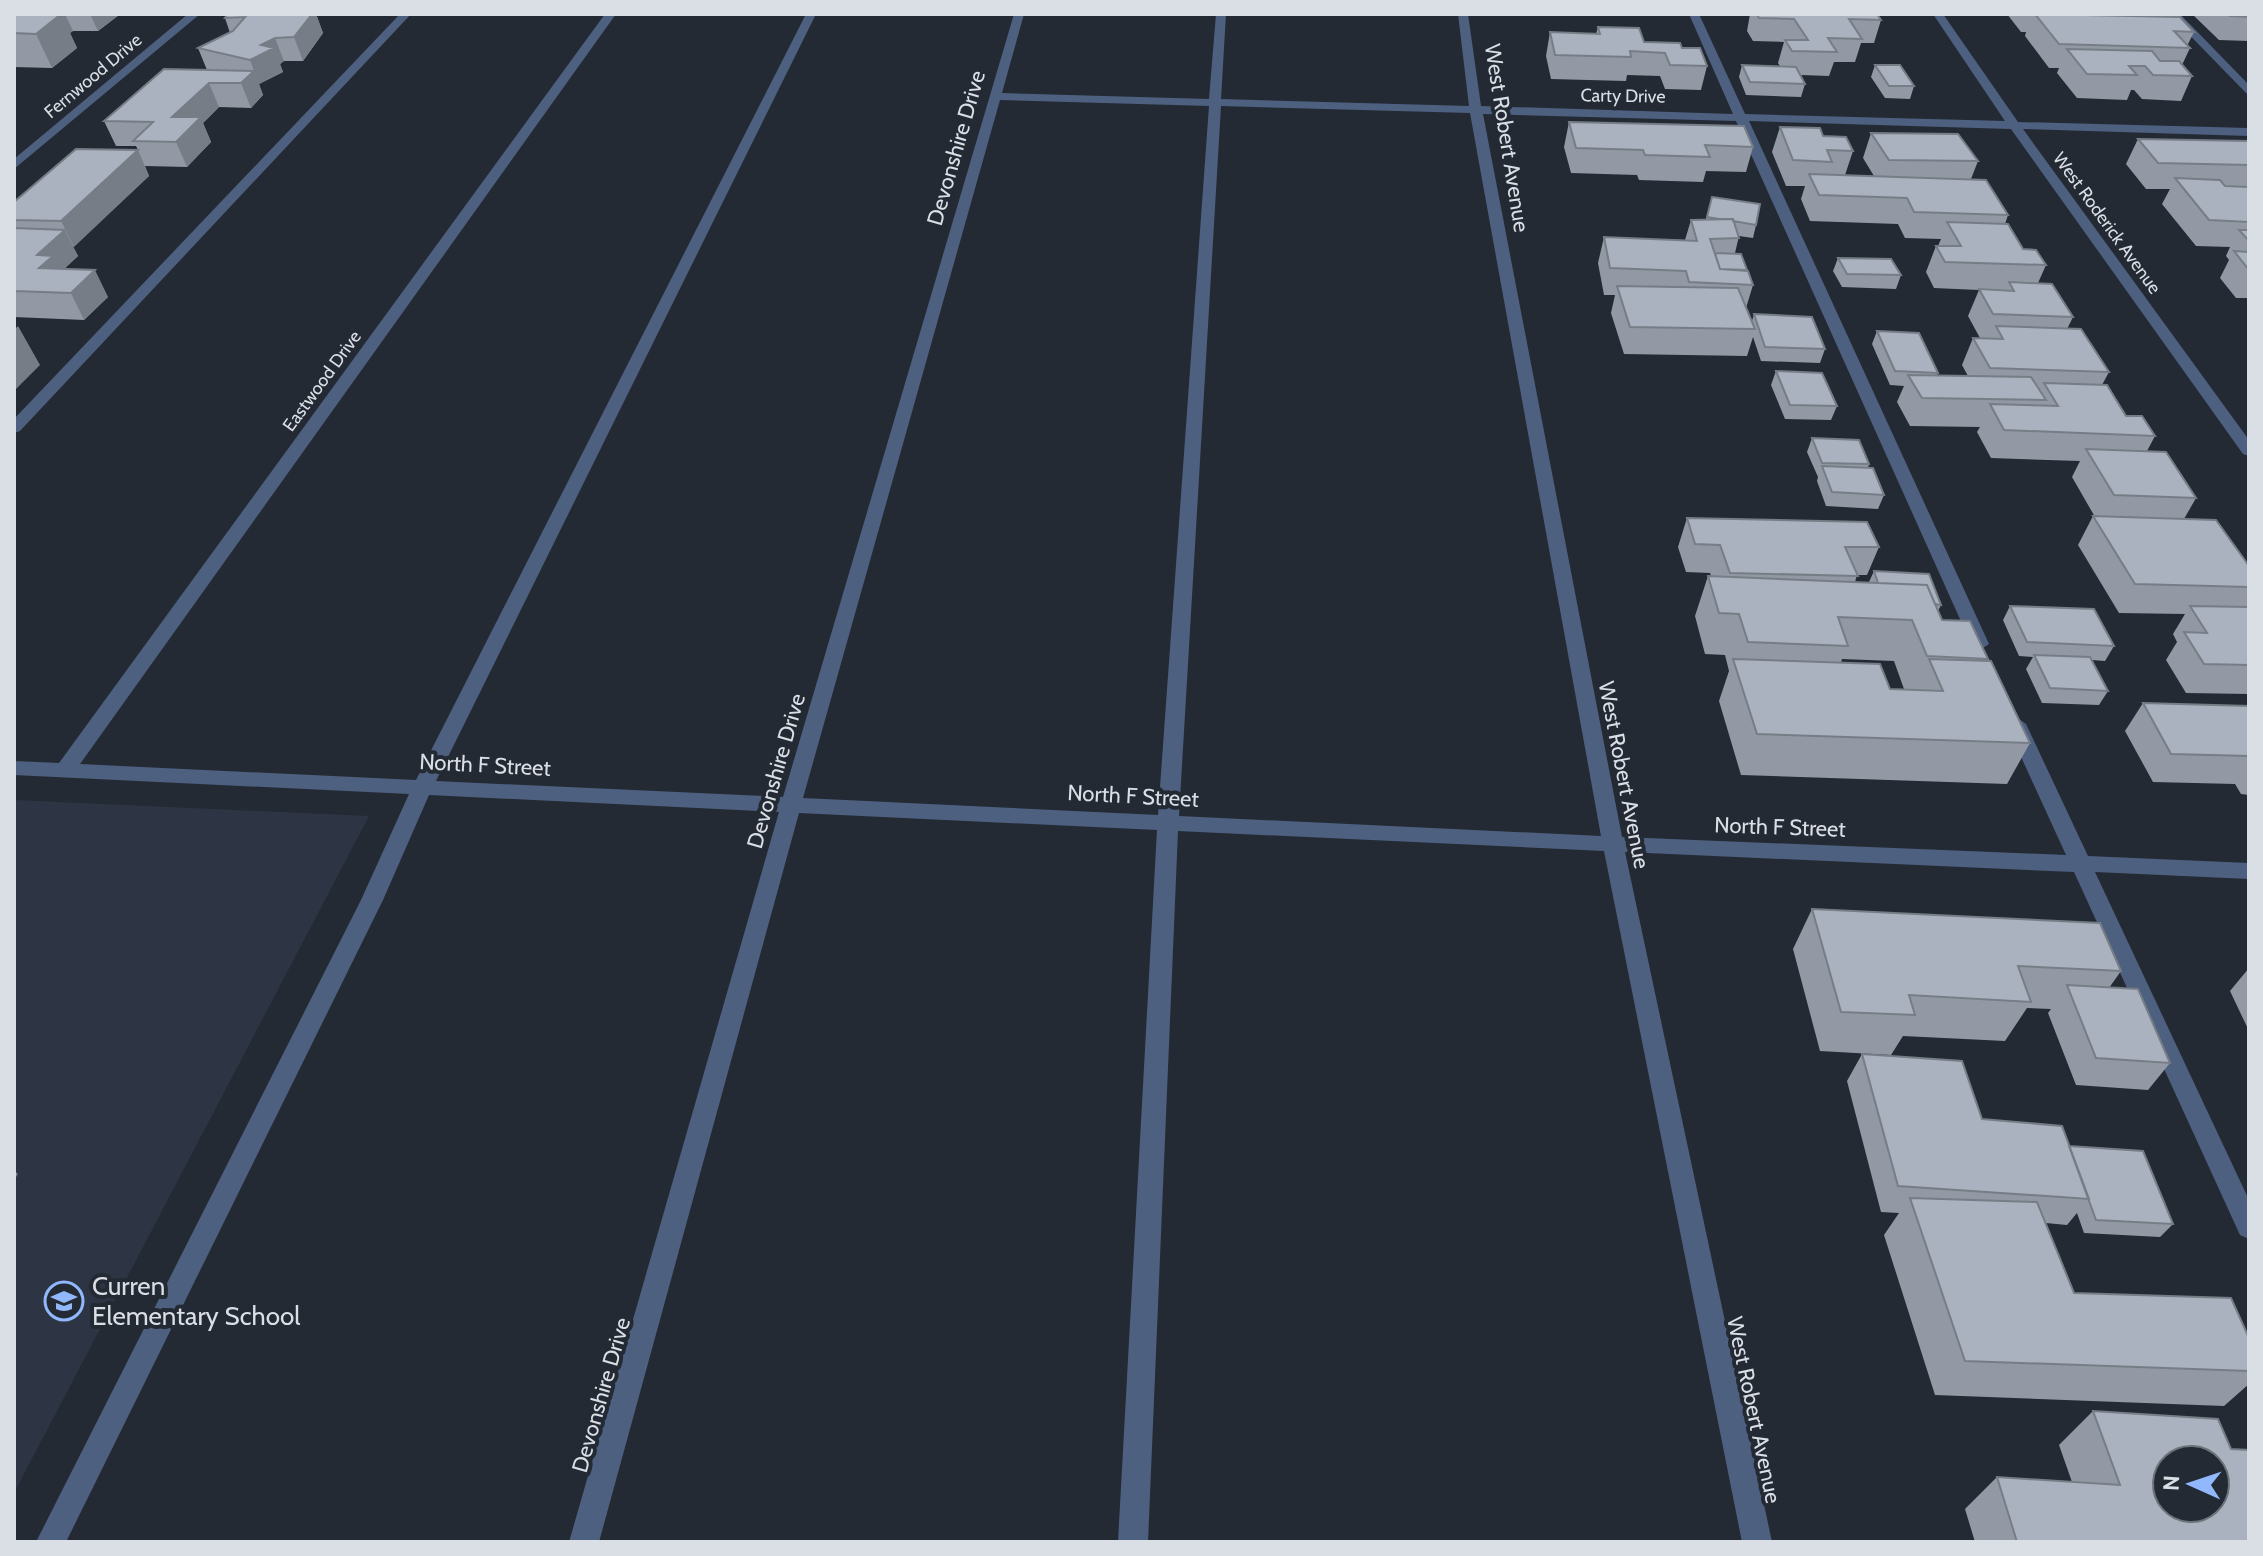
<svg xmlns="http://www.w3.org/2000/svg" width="2263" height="1556" font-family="Cabin,sans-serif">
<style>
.built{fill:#2d3544}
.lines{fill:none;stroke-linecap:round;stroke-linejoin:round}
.minor{fill:#4e6080;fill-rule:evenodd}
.wall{fill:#9299a4;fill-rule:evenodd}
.shaded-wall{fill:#777d86}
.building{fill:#aab2bf;stroke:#777d86;stroke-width:2;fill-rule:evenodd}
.labels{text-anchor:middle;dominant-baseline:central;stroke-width:8;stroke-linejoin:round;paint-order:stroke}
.far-street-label{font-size:18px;fill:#dadee5;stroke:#242a34}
.street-label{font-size:22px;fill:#dadee5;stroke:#242a34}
.near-poi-label{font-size:26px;fill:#dadee5;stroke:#242a34;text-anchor:start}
</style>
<rect width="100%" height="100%" fill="#242a34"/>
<path class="built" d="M14,800L369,816L14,1493Z"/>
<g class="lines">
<path class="minor" d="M188,14H200L14,169V159Z
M400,14H411L20,431L14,433V419Z
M605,14H616L80,764L416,780L806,14H816L436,781L783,797L1014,14H1024L1002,93L1209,99L1216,14H1226L1221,99L1469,106L1458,14H1468L1481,106L1733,114L1689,14H1699L1745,114L2005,121L1933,14H1943L2018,122L2249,128V136L2023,129L2249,440V456L2243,454L2011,129L1749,121L1989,644L1980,650L1973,648L1736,121L1483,114L1622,837L2066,855L2006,724L2016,717L2026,724L2088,856L2249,863V879L2095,872L2249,1200V1239L2240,1235L2074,872L1625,852L1772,1542H1742L1604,851L1178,831L1148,1542H1118L1157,830L799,813L599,1542H569L779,812L429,795L383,900L66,1542H36L361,900L409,794L14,775V761L59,763ZM1000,100L1209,106L1158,815L803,798ZM1221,106L1470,113L1601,836L1179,816Z
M2169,14H2180L2249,85V96Z"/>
</g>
<path class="wall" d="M14,14H119V15L98,31H73L70,33L77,48L52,68L14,67Z
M228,14H316L323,33L303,61H284L280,64L283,72L259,84L263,95L251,108L219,107L203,123L211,142L187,167L145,166L149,176L73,247L78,256L64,269L108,297L84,320L14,317V202L138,150L136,146H116L104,121L207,70L198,48L230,33L225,18Z
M1750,14H1877L1881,20L1874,43H1861L1855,62H1834L1829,76L1801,75L1805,84L1801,97L1746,95L1739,77L1742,65L1780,66L1778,63L1784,42L1753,41L1747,31Z
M2007,14H2154L2156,16L2194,32L2187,46L2190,48L2182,65L2192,76L2181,101L2142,99L2134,90H2131L2127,100L2077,98L2057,73L2059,68H2049L2025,36L2026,32H2021Z
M2192,14H2249V41L2219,40Z
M1598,27L1644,42L1682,48L1707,66L1701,90L1665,89L1660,76L1627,75L1626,81L1551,79L1546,56L1550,32L1596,34Z
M1875,65L1914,86L1910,99L1885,98L1871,77Z
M1569,122L1753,147L1746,172L1706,171L1703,182L1639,180L1637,175L1571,173L1564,147Z
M1780,127L1823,136L1853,151L1845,175L1874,176L1863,158L1871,133L1978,161L1971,179L2008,215L2005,224L2023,249L2046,265L2038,283L2073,317L2067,329L2109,372L2102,385L2126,416L2155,436L2147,451L2196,498L2184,519L2249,566V694L2186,693L2166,660L2177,642L2173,634L2185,614L2119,613L2078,545L2093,516L2095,517L2072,477L2080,461L1991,458L1977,432L1980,427L1910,426L1897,402L1904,386L1890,385L1872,344L1877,331L1938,373L1937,375L1968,376L1962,365L1973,338H1980L1968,316L1979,290L1934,288L1926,272L1936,246H1938L1941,239L1905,238L1898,224L1810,221L1801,199L1805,186H1786L1772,152Z
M2138,139L2249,141V298H2236L2220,278L2229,260L2226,256L2230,247L2196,246L2162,204L2170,189H2146L2126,164Z
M1712,197L1756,225L1753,238L1739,236L1735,253L1753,285L1746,308L1752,321L1754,314L1825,349L1820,363L1761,361L1753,337L1747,356L1624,354L1611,313L1615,295H1604L1598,263L1604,237L1685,240L1691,220L1706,219Z
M1838,258L1901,275L1896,289L1842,287L1833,271Z
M1776,371L1837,406L1831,420L1785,419L1771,385Z
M1812,438L1869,464L1868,468L1884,495L1878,509L1826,506L1817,481L1818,477L1807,452Z
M1687,518L1879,547L1867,575H1857L1855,582H1869L1874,571L1941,605L1938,611L1942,620L1988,659L1987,661L2030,743L2007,784L1741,775L1719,701L1729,671L1725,655L1705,654L1695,616L1708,576H1711L1710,573L1686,572L1678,547ZM1842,659L1894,661L1904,689H1890L1841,663Z
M2010,606L2114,646L2105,661L2092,660L2108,691L2099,705L2042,703L2026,669L2033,657L2019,656L2003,620Z
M2143,703L2249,706V795L2241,794L2235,784L2153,782L2125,731Z
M1812,909L2121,971L2109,988L2170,1063L2148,1090L2076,1085L2048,1013L2051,1009L2027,1008L2005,1041L1903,1036L1891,1055L1820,1051L1793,949Z
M2249,968V1031L2230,991Z
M1862,1054L1982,1119L2069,1146L2173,1224L2160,1237L2084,1233L2077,1213L2067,1225L2046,1223L2074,1293L2249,1338V1384L2224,1406L1935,1395L1884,1235L1899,1213L1881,1212L1847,1081Z
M2093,1411L2249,1542H1975L1965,1509L1997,1477L2072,1482L2059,1445Z"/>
<path class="shaded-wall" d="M35,14H65L73,31L70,33L77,48L52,68L36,34Z
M90,14H119V15L98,31Z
M312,14H316L323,33L303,61L294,37Z
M275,38L284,61L280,64L283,72L259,84L250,60L261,45Z
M254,71L263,95L251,108L241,83Z
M209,83L219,107L203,123L211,142L187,167L176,142L172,117Z
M138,150L149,176L74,247L61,221Z
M65,230L78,256L61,272L39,268L37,255Z
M95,270L108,297L84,320L71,293Z
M18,326L40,365L14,391V330Z
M14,1170L18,1174L14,1180Z"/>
<path class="building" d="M14,14H61L36,34L14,33Z
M228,14H312L294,37L275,38L261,45L274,48L250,60L198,48L233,31L245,17L225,18Z
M1757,14H1877L1881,20L1849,19L1862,39L1828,38L1837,52L1792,51L1785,40H1808L1794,19L1759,18Z
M2035,14L2180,17L2194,32L2174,31L2190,48L2059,44Z
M2117,14H2154L2156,16L2118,15Z
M2228,14H2249V17L2230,16Z
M1598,27L1639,28L1644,42L1680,43L1682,48H1700L1707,66L1670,65L1665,53L1630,51L1631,57L1555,55L1550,32L1600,34Z
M2067,49L2152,51L2160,61H2179L2192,76L2153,75L2145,66H2129L2137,75L2087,74Z
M1742,65L1796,67L1805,84L1750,82Z
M1875,65H1900L1914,86H1889Z
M164,69L254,71L241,83H209L172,117H201L176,142L133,141L153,122L104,121Z
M1569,122L1744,126L1753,147L1705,145L1710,157L1645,155L1643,150L1576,148Z
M1780,127L1820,128L1823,136L1846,137L1853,151L1827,150L1832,162L1793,160Z
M1871,133L1958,134L1978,161L1889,160Z
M2138,139L2249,141V165L2158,163Z
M76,149L138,150L61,221L14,220V202Z
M1809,174L1986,180L2008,215L1914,212L1907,198L1819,195Z
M2175,178L2220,180L2225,186L2249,187V222L2209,220Z
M1712,197L1760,204L1756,225L1733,221V219H1719L1707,217Z
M1733,219L1739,238L1710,239L1720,269L1748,271L1753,285L1689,282L1686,271L1610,268L1604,237L1697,241L1691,220Z
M1947,222L2008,224L2023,249L2036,250L2046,265L1945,262L1936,246H1961Z
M14,228L65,230L37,255L53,256L39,268L95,270L71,293L14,291Z
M2239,230H2249V241Z
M2234,251L2249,252V270Z
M1715,253L1741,254L1747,270L1720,269Z
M1838,258L1891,259L1901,275L1847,274Z
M2009,282L2052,284L2073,317L1993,314L1979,289L2014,291Z
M1617,286L1738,288L1755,329L1630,327Z
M1754,314L1812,317L1825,349L1765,347Z
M1996,326L2081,329L2109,372L1990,368L1973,338L2003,339Z
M1877,331L1919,333L1938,373L1895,371Z
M1776,371L1822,373L1837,406L1790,405Z
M1908,375L2031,377L2046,400L1922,398Z
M2044,383L2107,385L2126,416H2142L2155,436L2004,430L1990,404L2058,406Z
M1812,438L1859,440L1869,464L1822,463Z
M2086,449L2166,452L2196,498L2114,495Z
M1822,466L1873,468L1884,495L1832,492Z
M2093,516L2216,520L2249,566V587L2135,584Z
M1687,518L1867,522L1879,547H1845L1858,576L1730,573L1720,545L1695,544Z
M1874,571L1929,574L1941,605L1935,604L1927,585L1878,583Z
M1708,576L1927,585L1942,620L1970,621L1988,659L1927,656L1912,620L1838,617L1848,646L1748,642L1739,614L1719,613Z
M2010,606L2094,609L2114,646L2027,642Z
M2190,606L2249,607V665L2204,664L2184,632L2207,633Z
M2034,655L2090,657L2108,691L2050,688Z
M1733,659L1880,664L1890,689L1943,691L1929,659L1991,661L2030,743L1757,734Z
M2143,703L2249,706V756L2171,754Z
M1812,909L2100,923L2121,971L2018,966L2031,1002L1909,995L1915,1015L1841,1012Z
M2067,985L2138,989L2170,1063L2096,1058Z
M1862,1054L1962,1061L1982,1119L2062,1126L2089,1199L1898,1186Z
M2069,1146L2143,1151L2173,1224L2096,1220Z
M1910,1198L2037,1202L2074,1293L2231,1298L2249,1338V1371L1965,1361Z
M2093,1411L2218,1419L2231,1449L2249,1450V1542H2017L1997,1477L2120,1485ZM2167,1460H2215V1508H2167Z"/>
<defs>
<symbol id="school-ring" viewBox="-11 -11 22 22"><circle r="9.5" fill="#242a34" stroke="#91b8fd" stroke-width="1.5"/><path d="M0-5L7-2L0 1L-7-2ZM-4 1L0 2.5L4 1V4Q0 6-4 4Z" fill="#91b8fd"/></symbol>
</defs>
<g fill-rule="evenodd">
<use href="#school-ring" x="42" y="1279" width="44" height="44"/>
</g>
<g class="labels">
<g class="far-street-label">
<text transform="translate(93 76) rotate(-40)">Fernwood Drive</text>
<text transform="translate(1623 96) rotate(1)">Carty Drive</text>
<text transform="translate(2107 223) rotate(54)">West Roderick Avenue</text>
<text transform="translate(322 381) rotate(-54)">Eastwood Drive</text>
</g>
<g class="street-label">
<text transform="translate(1507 138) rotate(81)">West Robert Avenue</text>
<text transform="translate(956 148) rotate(-74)">Devonshire Drive</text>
<text transform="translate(485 765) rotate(3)">North F Street</text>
<text transform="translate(776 771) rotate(-74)">Devonshire Drive</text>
<text transform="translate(1624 775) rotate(79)">West Robert Avenue</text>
<text transform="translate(1133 796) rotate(3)">North F Street</text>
<text transform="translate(1780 827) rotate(2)">North F Street</text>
<text transform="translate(601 1395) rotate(-74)">Devonshire Drive</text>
<text transform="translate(1754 1410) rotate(78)">West Robert Avenue</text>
</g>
<g class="near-poi-label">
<text x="92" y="1286">Curren<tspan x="92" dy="30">Elementary School</tspan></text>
</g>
</g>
<rect width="2263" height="1556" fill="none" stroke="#dadee5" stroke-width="32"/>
<g transform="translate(2191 1484) rotate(273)"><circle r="38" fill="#242a34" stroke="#6d727b" stroke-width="2"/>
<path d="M0-6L14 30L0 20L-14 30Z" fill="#91b8fd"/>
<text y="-12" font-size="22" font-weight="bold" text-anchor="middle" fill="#dadee5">N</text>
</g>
</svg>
